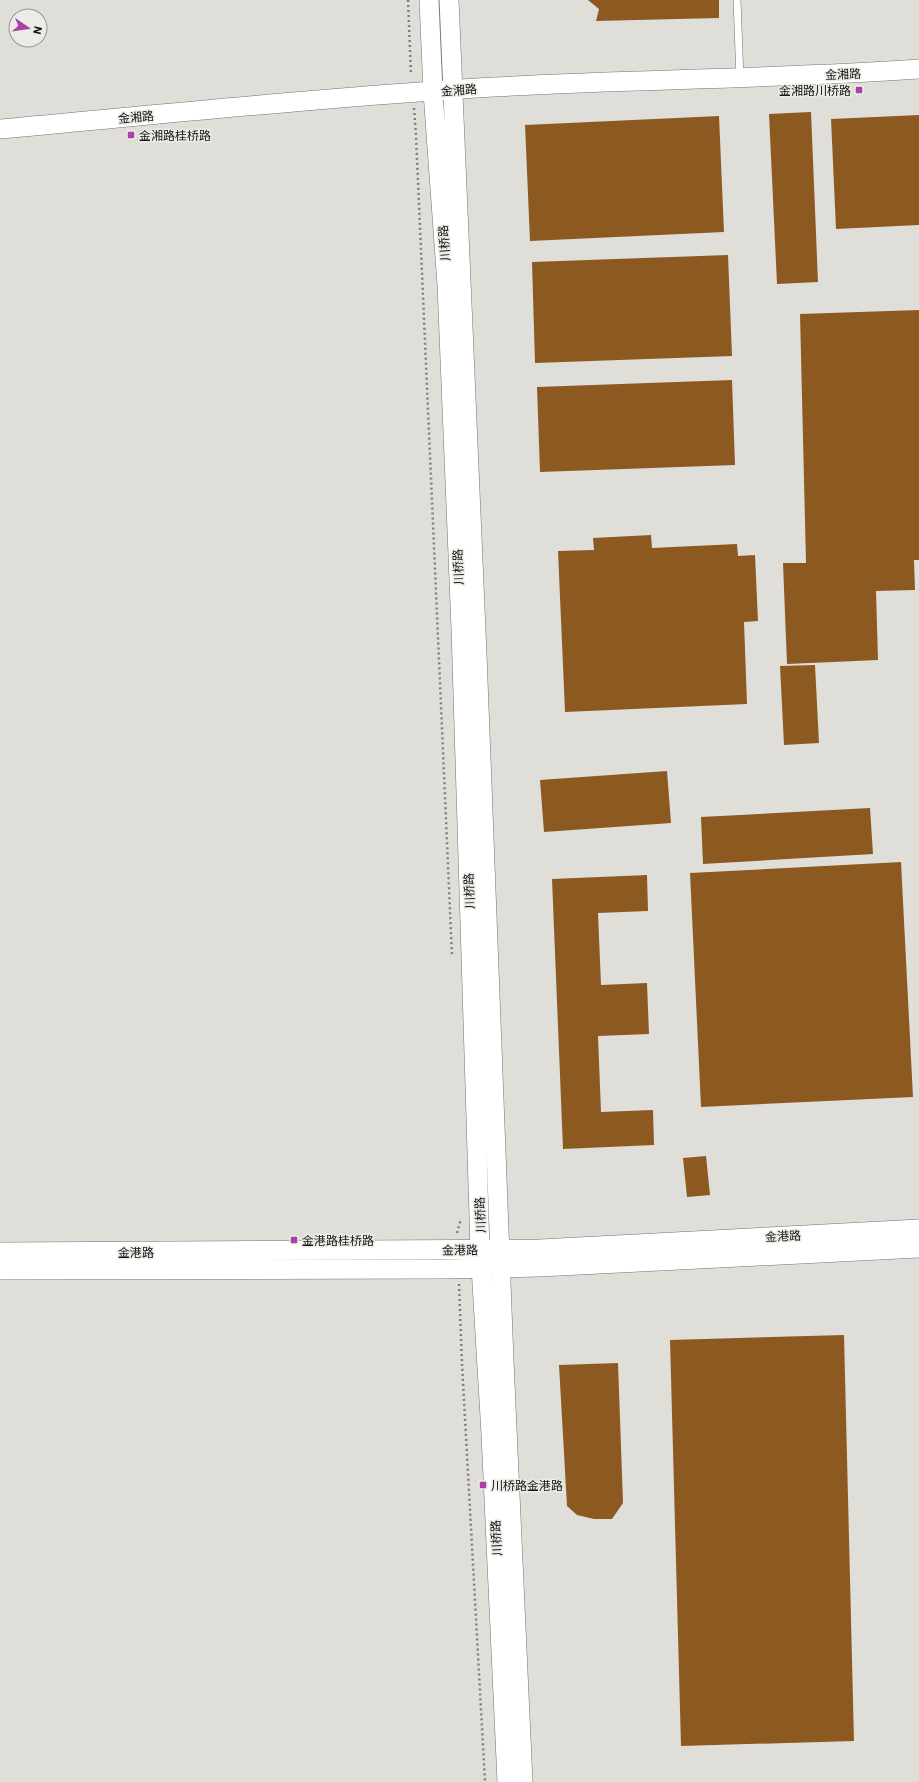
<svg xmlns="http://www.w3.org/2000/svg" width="919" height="1782" font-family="'IBM Plex Sans','Noto Sans SC',sans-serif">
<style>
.building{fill:#8c5a21}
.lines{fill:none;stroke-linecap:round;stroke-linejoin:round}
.lane-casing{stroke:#73726d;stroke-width:8}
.secondary-casing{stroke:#73726d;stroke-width:20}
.path{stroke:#7f7e7a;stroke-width:2.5;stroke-dasharray:2 3;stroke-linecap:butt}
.lane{stroke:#fff;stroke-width:7}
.secondary{stroke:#fff;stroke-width:19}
.poi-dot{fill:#a842a6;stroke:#edebe6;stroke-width:1.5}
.labels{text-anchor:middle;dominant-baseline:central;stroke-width:3;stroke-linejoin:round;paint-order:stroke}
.street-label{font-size:12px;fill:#141412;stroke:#edebe6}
.poi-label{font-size:12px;fill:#141412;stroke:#edebe6;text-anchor:start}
</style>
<rect width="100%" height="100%" fill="#e0ded9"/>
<path class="building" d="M588,0H719V18L596,21L599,9Z
M811,112L818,282L777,284L769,114Z
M919,115V225L836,229L831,119Z
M719,116L724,232L530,241L525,125Z
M728,255L732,356L535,363L532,262Z
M919,310V560H914L915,590L876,591L878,660L787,664L783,563H806L800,314Z
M732,380L735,465L540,472L537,387Z
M651,535L652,548L737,544L738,556L755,555L758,621L744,622L747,704L565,712L558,551L594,550L593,538Z
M815,665L819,743L784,745L780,666Z
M667,771L671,823L544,832L540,780Z
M870,808L873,854L703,864L701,817Z
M901,862L913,1097L701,1107L690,873Z
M647,875L648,911L598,913L601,985L647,983L649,1034L598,1036L601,1112L653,1110L654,1145L563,1149L552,879Z
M706,1156L710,1195L687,1197L683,1158Z
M844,1335L854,1741L681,1746L670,1340Z
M618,1363L623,1503L612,1519H594L577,1515L567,1506L559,1365Z"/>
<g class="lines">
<defs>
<path id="lane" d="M737,0L740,78"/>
<path id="secondary" d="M429,0L433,92L447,285L461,629L480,1250L491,1434L507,1782
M449,0L477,654L504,1361L523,1782
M0,129C164,114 329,97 494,87C635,79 777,79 919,69
M0,1252L540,1249L919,1229
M0,1270L444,1269L540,1267L919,1248"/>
</defs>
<use href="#lane" class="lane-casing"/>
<use href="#secondary" class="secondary-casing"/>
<path class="path" d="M408,0L411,75
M414,108L416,136L452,956
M457,1233L461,1219
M459,1284L462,1364L485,1782"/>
<use href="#lane" class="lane"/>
<use href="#secondary" class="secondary"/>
</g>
<g class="poi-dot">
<rect x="855" y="86" width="8" height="8" rx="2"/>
<rect x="127" y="131" width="8" height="8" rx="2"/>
<rect x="290" y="1236" width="8" height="8" rx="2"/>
<rect x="479" y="1481" width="8" height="8" rx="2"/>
</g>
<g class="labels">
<g class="street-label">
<text transform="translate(843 74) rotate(-2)">金湘路</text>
<text transform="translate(459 90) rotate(-4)">金湘路</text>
<text transform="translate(136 117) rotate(-5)">金湘路</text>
<text transform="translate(444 243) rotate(-94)">川桥路</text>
<text transform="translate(458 567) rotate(-92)">川桥路</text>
<text transform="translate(469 891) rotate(-92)">川桥路</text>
<text transform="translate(480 1215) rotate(-92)">川桥路</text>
<text transform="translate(783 1236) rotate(-3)">金港路</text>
<text transform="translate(460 1250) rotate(-1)">金港路</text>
<text x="136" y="1252">金港路</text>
<text transform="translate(496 1538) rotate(-93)">川桥路</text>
</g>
<g class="poi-label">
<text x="851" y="90" text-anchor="end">金湘路川桥路</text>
<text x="139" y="135">金湘路桂桥路</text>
<text x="302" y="1240">金港路桂桥路</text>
<text x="491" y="1485">川桥路金港路</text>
</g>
</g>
<g transform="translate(28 28) rotate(103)"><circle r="19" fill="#edebe6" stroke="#969591"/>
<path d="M0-3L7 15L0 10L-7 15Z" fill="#a842a6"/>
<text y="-6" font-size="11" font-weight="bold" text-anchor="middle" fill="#141412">N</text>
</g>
</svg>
